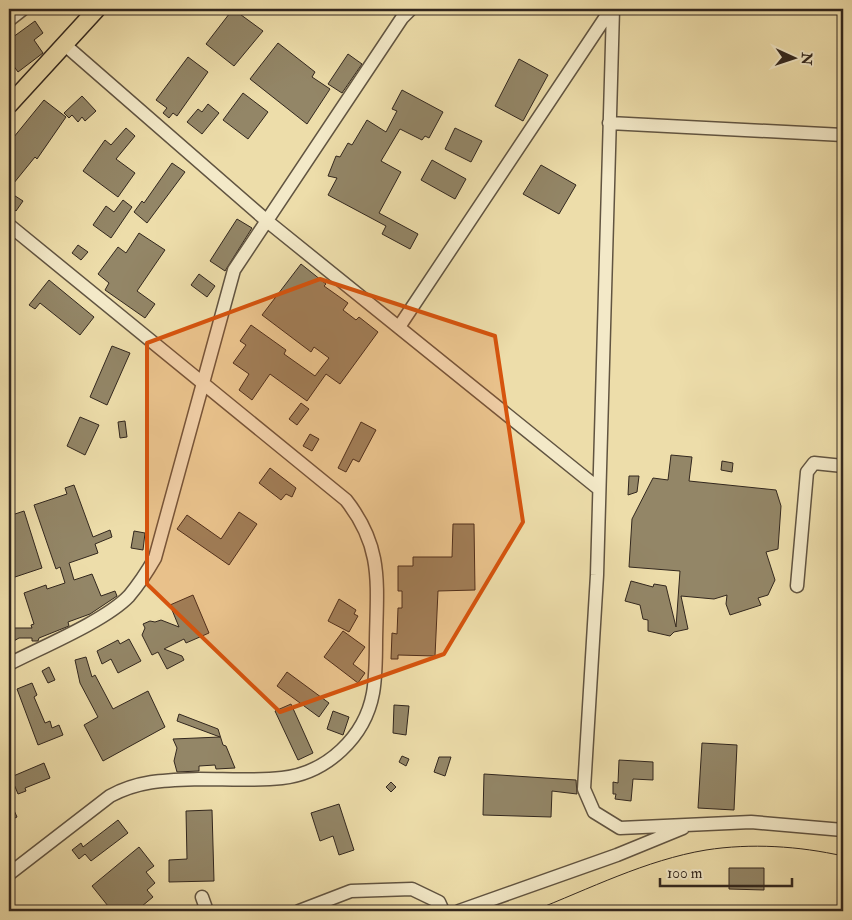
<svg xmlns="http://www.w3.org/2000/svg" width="852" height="920" font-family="'IM FELL Double Pica',serif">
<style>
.building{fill:#938667;stroke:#32271e}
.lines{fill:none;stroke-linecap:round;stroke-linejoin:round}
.minor-casing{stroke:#615441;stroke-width:15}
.major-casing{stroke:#32271e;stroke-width:19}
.minor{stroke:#f3e9c8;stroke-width:12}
.major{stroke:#edddaa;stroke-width:16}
.tram{stroke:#32271e;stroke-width:1}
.marked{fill:#d6540e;fill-opacity:0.2;stroke:#d6540e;stroke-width:4;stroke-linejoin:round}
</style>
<rect width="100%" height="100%" fill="#edddaa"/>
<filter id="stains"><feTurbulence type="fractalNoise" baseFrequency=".004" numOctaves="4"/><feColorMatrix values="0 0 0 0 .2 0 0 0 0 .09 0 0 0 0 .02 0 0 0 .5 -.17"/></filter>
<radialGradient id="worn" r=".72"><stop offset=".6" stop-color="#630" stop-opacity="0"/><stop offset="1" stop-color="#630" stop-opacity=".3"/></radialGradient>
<path class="building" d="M233,9L263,31L234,66L206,44Z
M35,21L43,33L34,40L43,53L18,72L13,65L9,68V40Z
M278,43L315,72L312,77L330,89L307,124L250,79Z
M348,54L362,64L342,93L328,84Z
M188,57L208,72L177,116L173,113L169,118L163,113L167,108L156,100Z
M519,59L548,75L523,121L495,106Z
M402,90L443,112L429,138L425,136L422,140L400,129L381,161L401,172L379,213L418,234L410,249L382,234L386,226L328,195L337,178L328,176L336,156L340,157L348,143L352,145L367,120L386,132L397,111L392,109Z
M243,93L268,112L248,139L223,120Z
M82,96L96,111L85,121L82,117L78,122L72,115L69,118L64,113Z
M44,100L66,117L37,159L35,157L9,189V143Z
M208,104L219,113L202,134L187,122L198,109L202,112Z
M126,128L135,136L116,159L135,173L118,197L83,171L105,140L111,145Z
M455,128L482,141L471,162L445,149Z
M432,160L466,179L455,199L421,180Z
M172,163L185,172L147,223L134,212L142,201L144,203Z
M541,165L576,185L559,214L523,194Z
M9,192L23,201L16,211L9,206Z
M123,200L132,207L111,238L93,225L106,206L114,212Z
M237,219L252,228L225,271L210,261Z
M139,233L165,250L137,291L155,304L145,318L105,290L109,283L98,274L118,247L126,253Z
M78,245L88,252L81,260L72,253Z
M301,264L326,284L324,286L348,303L343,310L356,320L359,317L378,332L340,384L326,374L307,401L270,374L252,400L239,390L249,374L233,363L246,345L240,341L251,325L286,350L284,354L315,376L329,358L314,347L311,352L262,315Z
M199,274L215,286L207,297L191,285Z
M49,280L94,317L80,335L40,303L35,309L29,305Z
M112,346L130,353L107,405L90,397Z
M301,403L309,409L297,425L289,419Z
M80,417L99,425L85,455L67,446Z
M125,421L127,437L120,438L118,422Z
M361,422L376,430L359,462L353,459L346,472L338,468Z
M310,434L319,439L312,451L303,446Z
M671,455L692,457L689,481L776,490L781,506L778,549L766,552L775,580L768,595L758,598L761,605L730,615L726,604L727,595L714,599L681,596L688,629L674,632L670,636L648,631V620L643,619L640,605L625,601L631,581L653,587L654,584L666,586L676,627L680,571L629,567L632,519L653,478L668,480Z
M722,461L733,463L732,472L721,470Z
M270,468L296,488L292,497L286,494L281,500L259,483Z
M629,476H639L637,492L628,495Z
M74,485L93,537L110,530L112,537L95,544L98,553L69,563L74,580L92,574L101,596L115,591L117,596L90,614L68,622L69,626L39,638L38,641H32V638H19L12,642L9,630L14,628H32L31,625L34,624L24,593L46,585L47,589L65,583L60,567L56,569L34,505L67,494L65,488Z
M24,511L42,568L9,579V516Z
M239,512L257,524L229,565L177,529L187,515L221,539Z
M453,524H474L475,590L438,591L435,656L398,655V659H391L392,633L397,634L398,608H402V591H398V566H413V557H452Z
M134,531L145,533L143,550L131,548Z
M193,595L209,633L186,643L184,639L164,649L182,656L184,660L167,669L158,652L152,655L142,635L145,628L143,624L150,621L155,622L161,620L179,627L170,605Z
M339,599L356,610L354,614L358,616L349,632L328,621Z
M343,631L365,647L353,664L365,673L358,683L324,657Z
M129,639L141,661L118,673L111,659L102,664L97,651L118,640L120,644Z
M86,657L92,677L95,675L113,709L148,691L165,727L103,761L84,725L98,717L80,683L75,660Z
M49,667L55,680L48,683L42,671Z
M287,672L329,703L319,717L277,686Z
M32,683L37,695L34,697L45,723L50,721L52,728L59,725L63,735L38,745L17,689Z
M291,704L313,753L298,760L275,711Z
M394,705L409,706L406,735L393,733Z
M333,711L349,717L343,735L327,729Z
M179,714L218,729L223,745L226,746L235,768L216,769L215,765L199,766V771L177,772L174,761L177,748L173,739L220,737L177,721Z
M702,743L737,745L734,810L698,808Z
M402,756L409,759L406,766L399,762Z
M439,757H451L445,776L434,772Z
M619,760L653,762V780L633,779L631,801L615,799L616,794H613V782L618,783Z
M44,763L50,778L25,788L26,791L18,794L11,777Z
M484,774L576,780L577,794L552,791L551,817L483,815Z
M391,782L396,787L391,792L386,787Z
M9,799L17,817L9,821Z
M339,804L354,850L339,855L333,836L320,841L311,813Z
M212,810L214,881L169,882V860L187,859L186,811Z
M118,820L128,833L91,861L85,854L79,859L72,850L81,843L83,847Z
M139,847L154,866L146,872L155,883L147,890L153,897L136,911H112L92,886Z
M729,868H764V890L729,889Z"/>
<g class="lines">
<defs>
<path id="minor" d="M613,9L597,575L584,789L594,812L620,828L751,822L843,830
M9,20L23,9
M65,45L267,221L599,489
M609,123L843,135
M9,225L346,500C383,547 377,583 376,640C376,657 376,676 373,693C365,737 327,773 282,778C255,781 226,779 199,779C167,780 139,780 110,796L9,874
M399,327L611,9
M797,586L807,472L814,463L843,466
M9,664C42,647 105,621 129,596C139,584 147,572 155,558L234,270L402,18L411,9
M202,897L207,911
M299,911L351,891L412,889L439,902L443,911
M459,911L617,855L683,828"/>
<path id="major" d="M9,105L97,9"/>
</defs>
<use href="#minor" class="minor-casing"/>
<use href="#major" class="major-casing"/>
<use href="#minor" class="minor"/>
<use href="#major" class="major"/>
<path class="tram" d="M533,911C589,889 646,860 706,850C751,843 799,846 843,856"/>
</g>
<path class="marked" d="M320,279L495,336L523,522L444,654L280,712L147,584V343Z"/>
<rect width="852" height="920" fill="none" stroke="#edddaa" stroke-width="30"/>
<rect x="10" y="10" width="832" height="900" fill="none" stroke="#32271e" stroke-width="2.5"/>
<rect x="15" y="15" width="822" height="890" fill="none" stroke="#32271e"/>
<g transform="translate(794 58) rotate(93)" stroke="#f3e9c8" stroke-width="4" paint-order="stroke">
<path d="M0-4L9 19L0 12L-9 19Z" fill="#32271e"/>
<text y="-8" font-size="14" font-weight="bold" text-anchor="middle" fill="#32271e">N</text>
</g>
<path d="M660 878v8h132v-8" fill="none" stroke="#32271e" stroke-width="2.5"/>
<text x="667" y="878" font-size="15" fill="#32271e" stroke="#f3e9c8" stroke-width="4" paint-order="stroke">100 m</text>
<rect width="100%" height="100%" filter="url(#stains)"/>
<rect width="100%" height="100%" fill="url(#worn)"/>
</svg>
